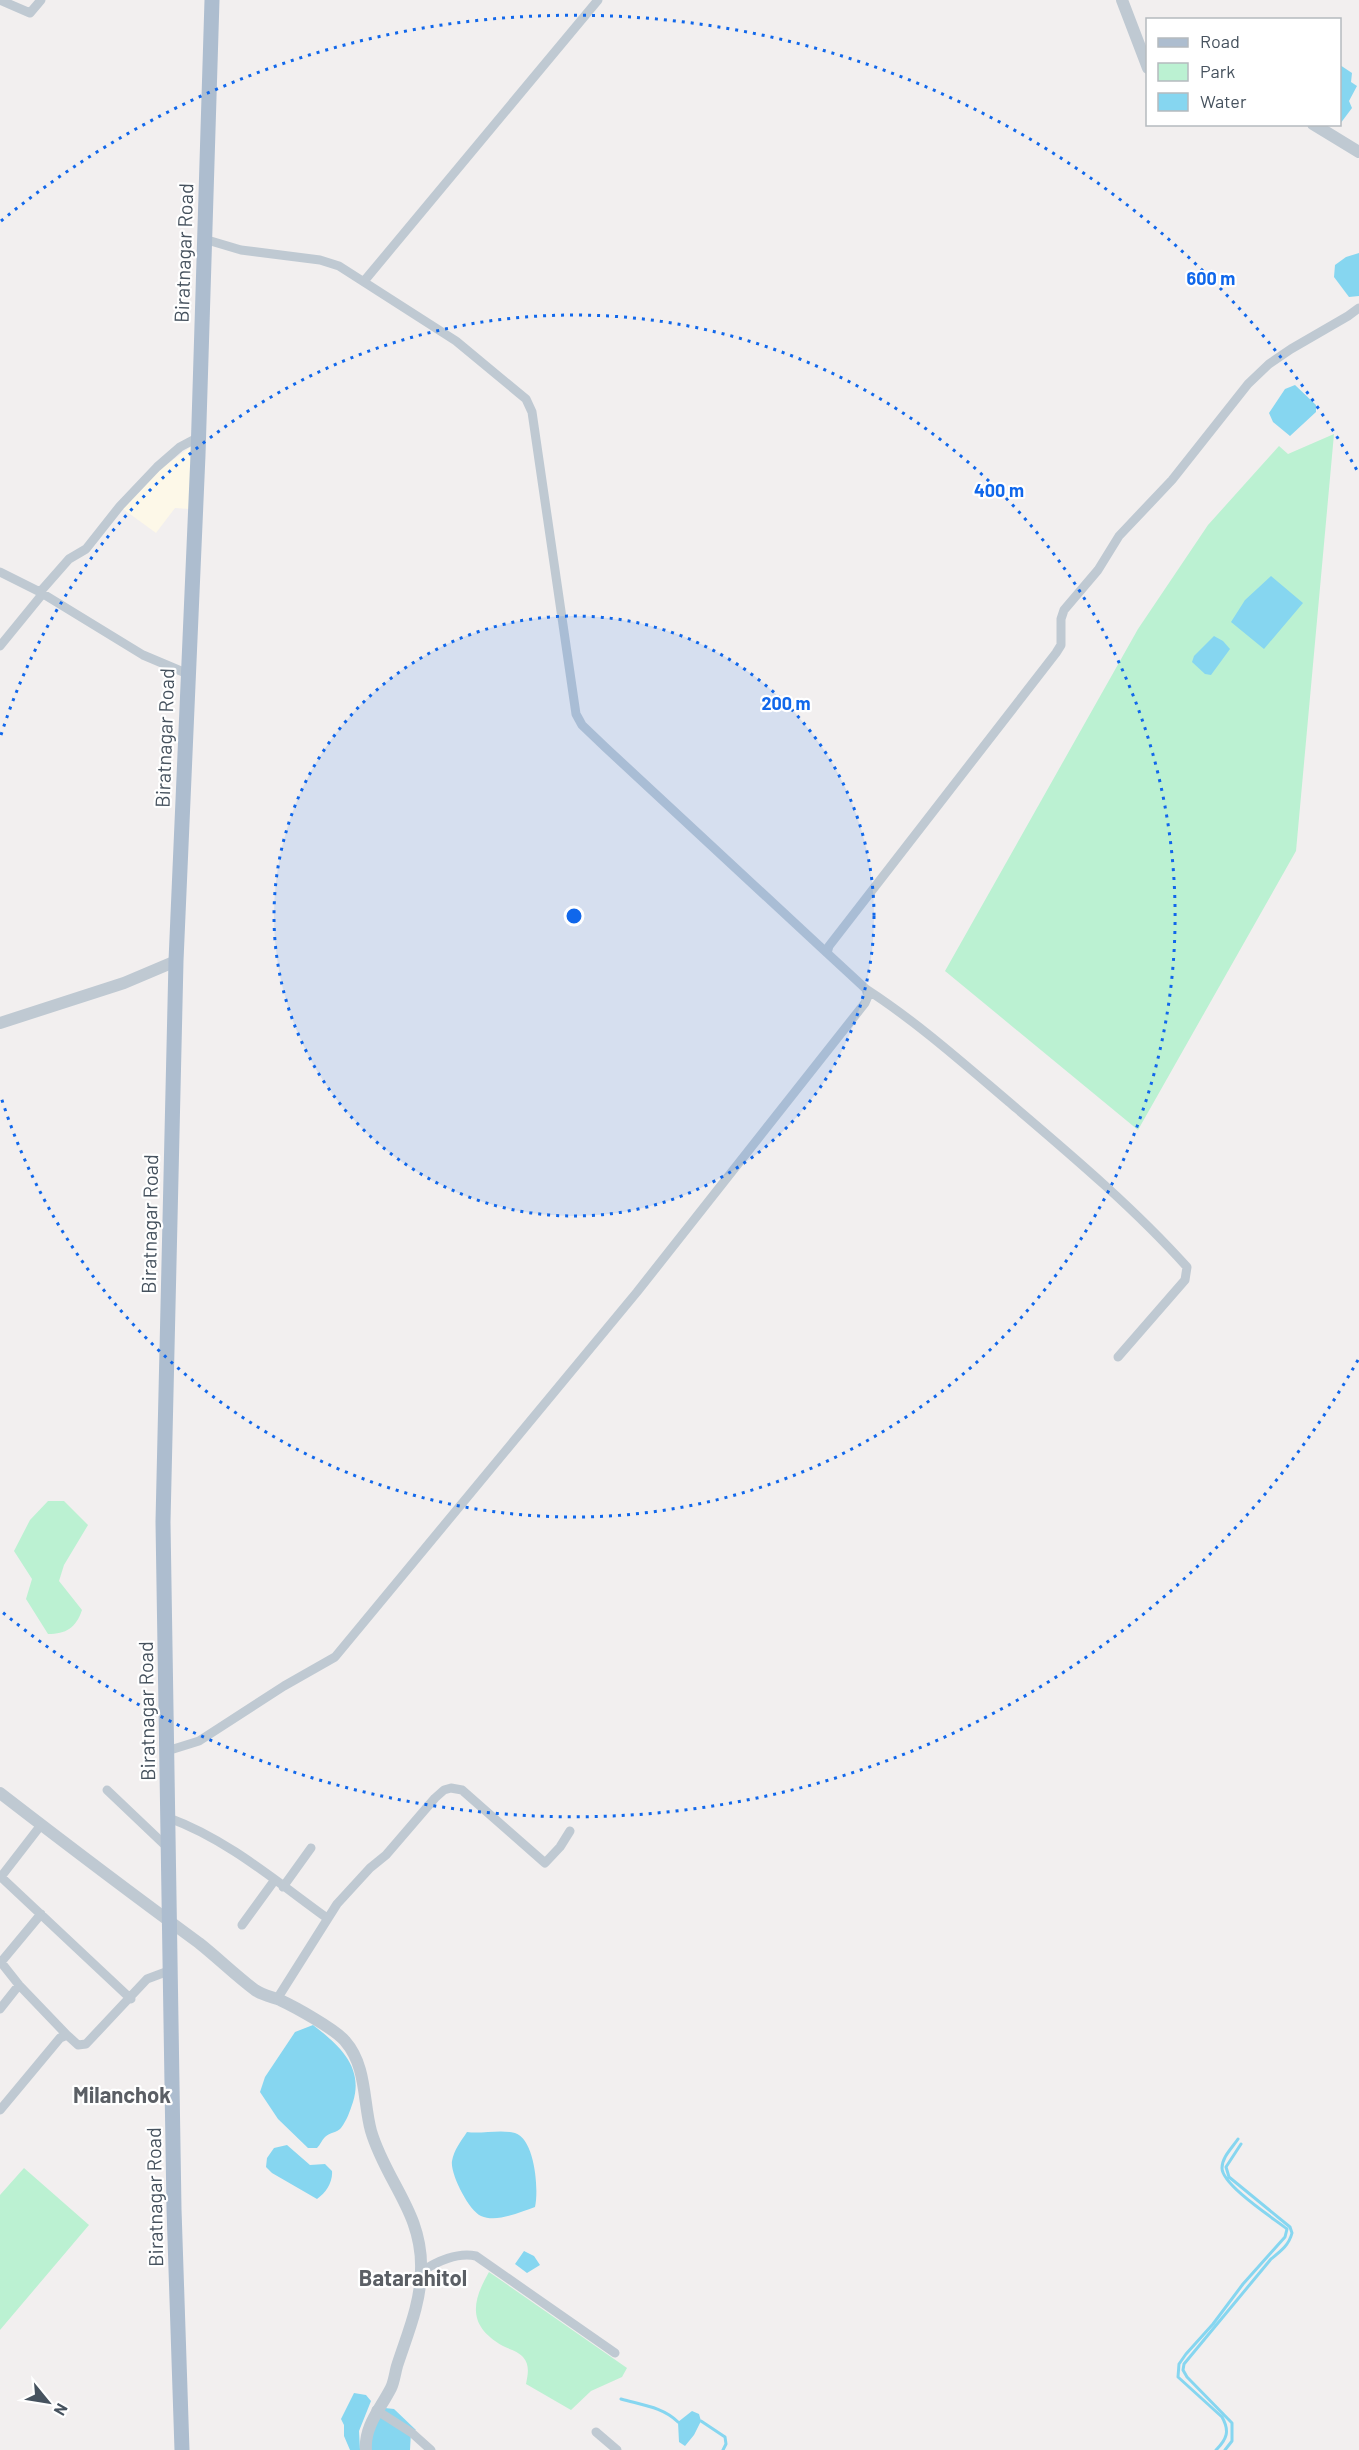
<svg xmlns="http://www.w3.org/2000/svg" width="1359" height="2450" font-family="Barlow,sans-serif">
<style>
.commercial{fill:#fdf8e8}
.green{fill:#bbf1d2}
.water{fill:#86d6f0}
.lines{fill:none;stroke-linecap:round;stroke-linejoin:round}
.stream{stroke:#86d6f0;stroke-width:3}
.minor{stroke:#bfc9d2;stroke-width:9}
.tertiary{stroke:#bfc9d2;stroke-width:12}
.primary{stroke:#adbdcf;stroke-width:15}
.ring{fill:none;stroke:#1067eb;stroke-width:3;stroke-dasharray:3 6}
.labels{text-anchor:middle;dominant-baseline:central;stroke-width:4.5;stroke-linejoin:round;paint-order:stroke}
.street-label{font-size:20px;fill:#46525e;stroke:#fff}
.quarter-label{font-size:22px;font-weight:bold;fill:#5b5f65;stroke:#fff}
.centre{fill:#1067eb;stroke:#fff;stroke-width:3}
.ring-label{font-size:18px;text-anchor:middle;font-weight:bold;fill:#1067eb;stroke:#fff;stroke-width:4.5;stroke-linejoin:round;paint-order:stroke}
</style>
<rect width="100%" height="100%" fill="#f2efef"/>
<path class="commercial" d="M192,446L189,509L175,508L156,533L123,509L162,468Z"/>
<path class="green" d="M1334,434L1296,851L1138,1130L945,971L1138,629L1208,525L1279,446L1288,454Z
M48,1501H64L88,1525L64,1565L59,1581L82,1610C76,1628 66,1634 48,1634L26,1599L32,1579L14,1551L30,1520Z
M24,2168L89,2225L0,2330V2195Z
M489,2272L627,2368L622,2377L591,2391L571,2410L526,2384C528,2374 530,2365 523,2357C519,2352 509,2349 503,2346C468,2326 471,2303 489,2272Z"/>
<path class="water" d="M1340,65L1352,73L1351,82L1357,86L1349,101L1352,108L1340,124Z
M1359,253V296L1349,297L1334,277L1335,265L1346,257Z
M1295,385L1316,405V412L1290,436L1273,422L1269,413L1285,389Z
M1271,576L1303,603L1264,649L1231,622L1245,600Z
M1214,636L1223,641L1230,649L1211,675L1205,674L1192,662L1194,656Z
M313,2025C339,2045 364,2067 353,2102C350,2111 347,2120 341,2128C337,2133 330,2132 325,2137C322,2140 320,2145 317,2148H308L278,2119L260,2092L265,2077L295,2032Z
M467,2132C482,2134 500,2129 515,2133C535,2139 539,2190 535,2207C520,2212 497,2223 481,2216C469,2211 450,2174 452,2161C454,2150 461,2141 467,2132Z
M287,2145L310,2165L325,2164L332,2171C333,2182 326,2193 317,2199L272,2173L266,2167L267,2158L274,2148Z
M524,2251L534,2256L540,2265L527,2273L515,2264Z
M354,2393L366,2395L371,2401L359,2431L360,2450H350L344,2436V2425L341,2419Z
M385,2408L394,2409L416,2430L411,2432L410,2450H371L370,2432Z
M692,2411L699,2414L701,2421L694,2435L685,2446L679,2442L678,2422Z"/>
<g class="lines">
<path class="stream" d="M621,2399C642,2405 663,2407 678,2422
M701,2421L725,2437L726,2444L723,2450
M1216,2450C1227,2439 1230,2431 1222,2417L1178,2377L1179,2364L1186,2354L1213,2324L1243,2284L1285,2237L1287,2229C1273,2218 1222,2185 1222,2168C1222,2157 1232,2148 1238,2139
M1225,2450L1232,2441V2423L1187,2377L1183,2370L1184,2364L1271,2259C1281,2251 1289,2245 1292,2233L1290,2227L1229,2177L1226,2167L1241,2144"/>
<path class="minor" d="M0,0L30,13L41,0
M204,239L241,250L320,260L339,266L456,341L526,399L532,412L576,714L582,725L605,747L827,953
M365,280L598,0
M0,572L40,592L143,655L188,674
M0,646L40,597V592L69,559L86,549L120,506L157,467L180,447L197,438
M866,989C917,1022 963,1063 1009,1102C1070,1154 1133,1207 1187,1267L1185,1280L1118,1357
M167,1751L199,1741L284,1686L335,1657L637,1292L865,1003L868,996L866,989L827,953L829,946L1056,653L1061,645V619L1064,610L1098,570L1119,536L1172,480L1248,384L1269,364L1291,349L1348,316L1359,308
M107,1790L168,1848
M169,1818C227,1839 277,1882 327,1918
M1,1877L131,1999
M0,1878L41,1825
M283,1887L311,1848
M242,1925L274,1881
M0,1961L19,1985L67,2035
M1,1962L41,1914
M277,1999L337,1904L370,1868L386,1855L435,1798L444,1790L451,1788L462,1790L545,1863L560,1847L570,1831
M0,2009L19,1985
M0,2110L60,2038L67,2035L78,2045L86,2044L147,1979L171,1970
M421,2272C437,2261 458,2252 476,2256L615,2353
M376,2410L412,2433L431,2450
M596,2432L617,2450"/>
<path class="tertiary" d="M1122,0L1148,68
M1313,124L1359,152
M0,1023L124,983L176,961
M0,1793C66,1844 132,1894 199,1943C218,1958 235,1975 255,1990C262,1995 272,1997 280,2000C295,2007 335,2029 345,2041C367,2066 363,2102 371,2131C386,2182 423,2213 421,2270C421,2303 407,2335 397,2366C395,2373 394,2382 391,2388C381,2408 364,2426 366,2450"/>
<path class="primary" d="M182,2450L174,2209L163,1522L176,961L198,455L212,0"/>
</g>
<circle cx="574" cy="916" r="300" fill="#1067eb" fill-opacity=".12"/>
<g class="ring">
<circle cx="574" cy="916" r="300"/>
<path d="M1 735A601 601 0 1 1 1 1097"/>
<path d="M1358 1360A901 901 0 0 1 1 1611M1 221A901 901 0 0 1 1358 472"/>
</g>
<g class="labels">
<g class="street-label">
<text transform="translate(183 253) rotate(-88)">Biratnagar Road</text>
<text transform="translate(164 738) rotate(-88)">Biratnagar Road</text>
<text transform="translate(149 1224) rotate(-89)">Biratnagar Road</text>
<text transform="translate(146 1711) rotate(-91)">Biratnagar Road</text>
<text transform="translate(154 2197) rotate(-91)">Biratnagar Road</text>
</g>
<g class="quarter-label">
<text x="122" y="2094">Milanchok</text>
<text x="413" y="2277">Batarahitol</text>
</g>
</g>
<circle cx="574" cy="916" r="9" class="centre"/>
<g class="ring-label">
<text x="1211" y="285">600 m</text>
<text x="999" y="497">400 m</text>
<text x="786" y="710">200 m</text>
</g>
<rect x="1146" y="18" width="195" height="108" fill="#ffffff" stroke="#b5babf" stroke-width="1.5"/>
<rect x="1158" y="38" width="30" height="9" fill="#adbdcf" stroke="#b5babf" stroke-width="1.5"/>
<text x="1200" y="48" font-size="18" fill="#46525e">Road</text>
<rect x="1158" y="63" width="30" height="18" fill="#bbf1d2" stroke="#b5babf" stroke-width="1.5"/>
<text x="1200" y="78" font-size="18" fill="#46525e">Park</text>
<rect x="1158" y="93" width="30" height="18" fill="#86d6f0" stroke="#b5babf" stroke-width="1.5"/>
<text x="1200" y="108" font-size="18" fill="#46525e">Water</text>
<g transform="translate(48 2402) rotate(120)" stroke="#ffffff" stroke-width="4.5" paint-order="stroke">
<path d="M0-4.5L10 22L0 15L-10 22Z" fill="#46525e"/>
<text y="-9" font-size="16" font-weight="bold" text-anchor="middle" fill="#46525e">N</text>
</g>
</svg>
